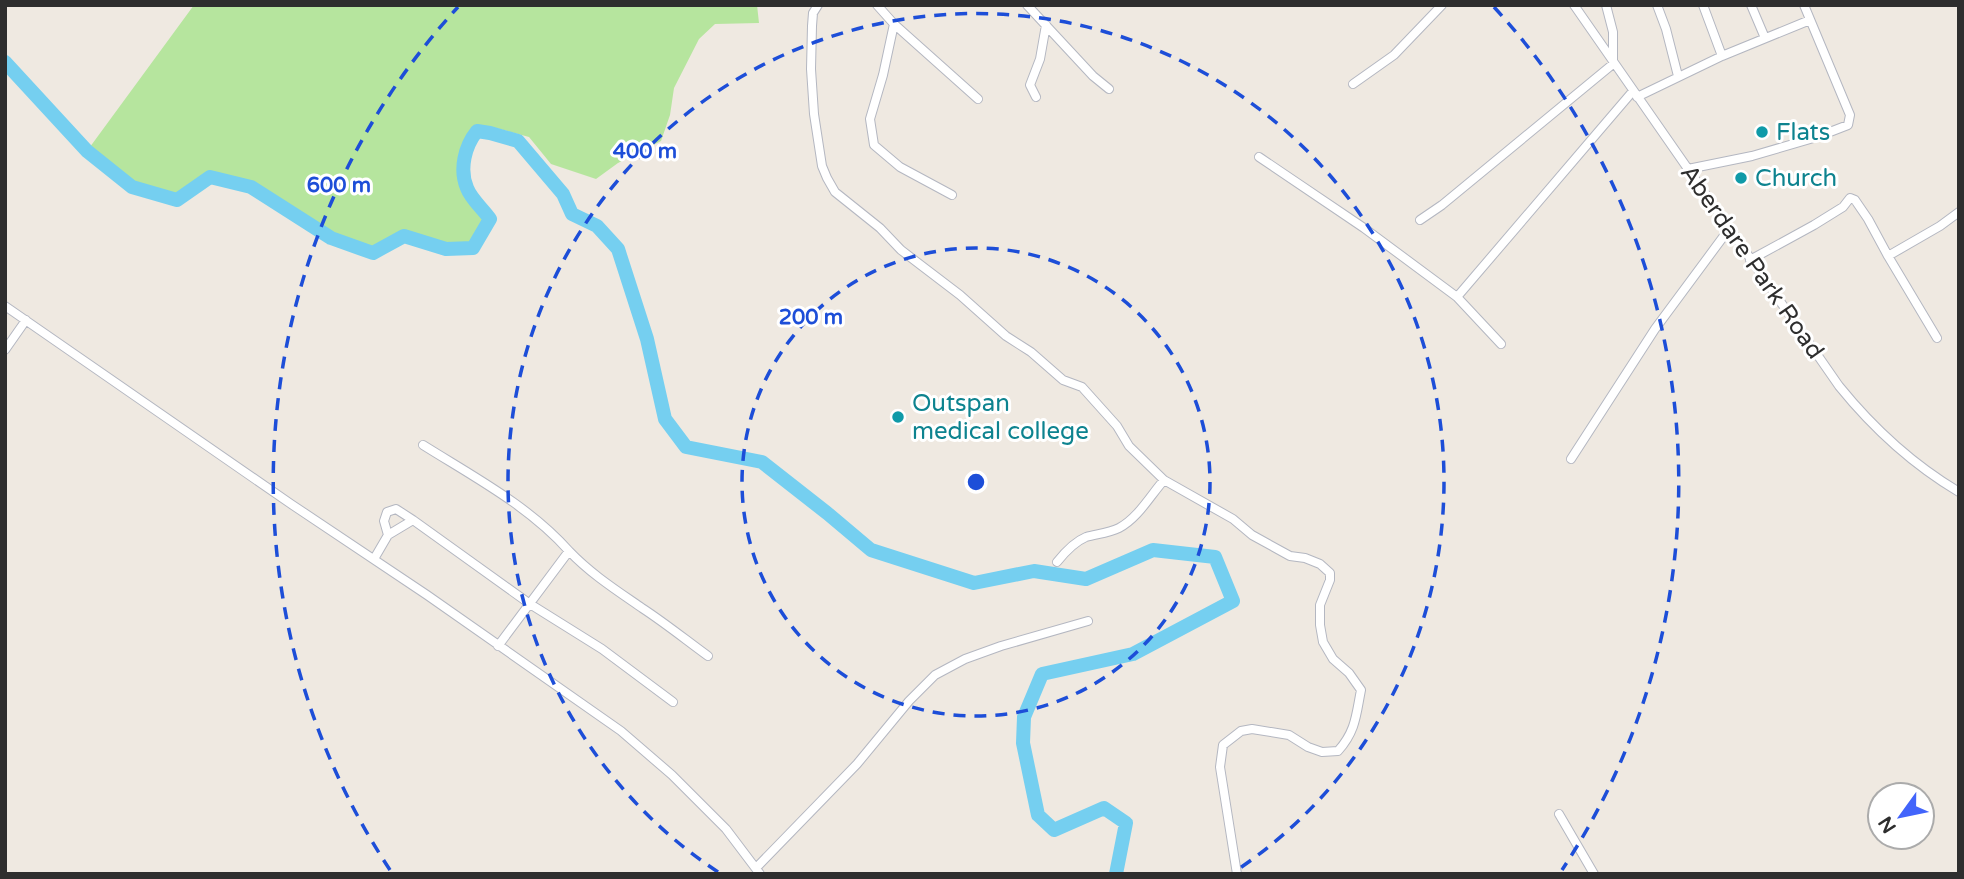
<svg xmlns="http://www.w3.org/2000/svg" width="1964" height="879" font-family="'Varela Round',sans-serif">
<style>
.green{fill:#b6e59e}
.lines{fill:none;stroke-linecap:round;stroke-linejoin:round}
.river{stroke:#75cff0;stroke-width:14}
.minor-casing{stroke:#b4b7c1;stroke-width:10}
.minor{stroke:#fff;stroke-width:8}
.ring{fill:none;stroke:#1d4ed8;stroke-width:3.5;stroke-dasharray:12 9}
.culture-dot{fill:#0f9aa8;stroke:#fff;stroke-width:2.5}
.labels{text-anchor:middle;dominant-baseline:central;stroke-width:6;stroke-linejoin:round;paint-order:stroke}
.culture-label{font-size:24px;fill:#0d838f;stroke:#fff;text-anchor:start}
.street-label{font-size:24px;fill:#2e2e2e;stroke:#fff}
.centre{fill:#1d4ed8;stroke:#fff;stroke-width:3.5}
.ring-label{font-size:21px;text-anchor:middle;font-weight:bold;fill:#1d4ed8;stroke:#fff;stroke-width:6;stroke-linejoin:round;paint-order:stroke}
</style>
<rect width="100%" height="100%" fill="#efe9e1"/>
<path class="green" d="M194,5H757L759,23L715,24L699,39L674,88L670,115L661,141L618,163L596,179L551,164L529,137L496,128L477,131C465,146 459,169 467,188C471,199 483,209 490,219L473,248L446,249L404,236L373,253L331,238L251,187L210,178L177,200L132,187L87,151Z"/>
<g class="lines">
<path class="river" d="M5,62L87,151L132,187L177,200L210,177L251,187L331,238L373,253L404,236L446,249L473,248L490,219C483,209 471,199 467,188C459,169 465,146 477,131L490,133L518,141L563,194L572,214L597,226L618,249L647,339L665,419L686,447L762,462L827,513L871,550L974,583L1034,571L1086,579L1153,550L1215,557L1233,601L1133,654L1042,674L1024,717L1023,743L1038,815L1054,830L1104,808L1126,823L1116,874"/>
<defs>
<path id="minor" d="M818,5L813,13L812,26L811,69L814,114L822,166L827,178L835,192L880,228L901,250L960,295L1006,336L1031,352L1063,380L1082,387L1117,426L1129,446L1164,480L1233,519L1252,535L1290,556L1305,558L1320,564L1330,573V580L1320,605V625L1323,642L1333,659L1349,673L1361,690C1356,715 1356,731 1338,751L1322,752L1308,747L1289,735L1252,729L1241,731L1223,745L1220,767L1237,874
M877,5L894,24L978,99
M1027,5L1093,76L1109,89
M1574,5L1839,386C1873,428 1912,464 1959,492
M1657,5L1666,29L1678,76
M1703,5L1722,56
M1751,5L1765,38
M894,24L883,75L870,119L874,145L900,167L952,195
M1353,84L1394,55L1442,5
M1036,97L1030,85L1040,59L1046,25
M1637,97L1722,56L1810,20
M1259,157L1364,228L1457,297L1501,344
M1688,169L1752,156L1817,137L1848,125L1850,115L1804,5
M1420,220L1442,205L1613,64V32L1606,5
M1888,256L1937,338
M1750,260L1814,225L1843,207L1850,198L1855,200L1868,219L1888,256L1940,226L1959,212
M1457,297L1633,91
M5,306L291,504L427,595L621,731L672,775L726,829L760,874
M5,350L26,320
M423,445C474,477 529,506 569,551L498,646
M1571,459L1655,329L1729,229
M388,535L384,521L387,512L396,509L413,520
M569,551C591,574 616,590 642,608C665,623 686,640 708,656
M374,559L388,535L413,520L530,604L602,649L673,702
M1057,562C1065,552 1074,542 1086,537C1097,534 1109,533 1119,528C1138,518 1150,496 1164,480
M1559,814L1594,874
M756,868L857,764L909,701L935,675L965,659L1001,646L1088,621"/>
</defs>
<use href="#minor" class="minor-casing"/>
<use href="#minor" class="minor"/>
</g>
<g class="ring">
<circle cx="976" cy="482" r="234"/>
<path d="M718 872A468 468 0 1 1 1234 872"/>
<path d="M390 870A703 703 0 0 1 458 7M1494 7A703 703 0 0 1 1562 870"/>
</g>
<g class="culture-dot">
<circle cx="1762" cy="132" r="7"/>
<circle cx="1741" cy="178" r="7"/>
<circle cx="898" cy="417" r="7"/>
</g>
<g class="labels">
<g class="culture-label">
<text x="1776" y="132">Flats</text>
<text x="1755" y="178">Church</text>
<text x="912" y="403">Outspan<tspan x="912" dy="28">medical college</tspan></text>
</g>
<g class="street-label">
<text transform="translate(1752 262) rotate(55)">Aberdare Park Road</text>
</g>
</g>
<circle cx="976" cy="482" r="10" class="centre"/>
<g class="ring-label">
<text x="645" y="158">400 m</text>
<text x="339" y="192">600 m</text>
<text x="811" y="324">200 m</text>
</g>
<rect width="1964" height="879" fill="none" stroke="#2e2e2e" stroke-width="14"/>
<g transform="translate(1901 816) rotate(237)"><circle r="33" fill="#ffffff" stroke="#ababab" stroke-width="2"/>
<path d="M0-5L12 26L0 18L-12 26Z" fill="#4264fb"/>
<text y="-10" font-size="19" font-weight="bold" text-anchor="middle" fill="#2e2e2e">N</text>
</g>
</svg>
